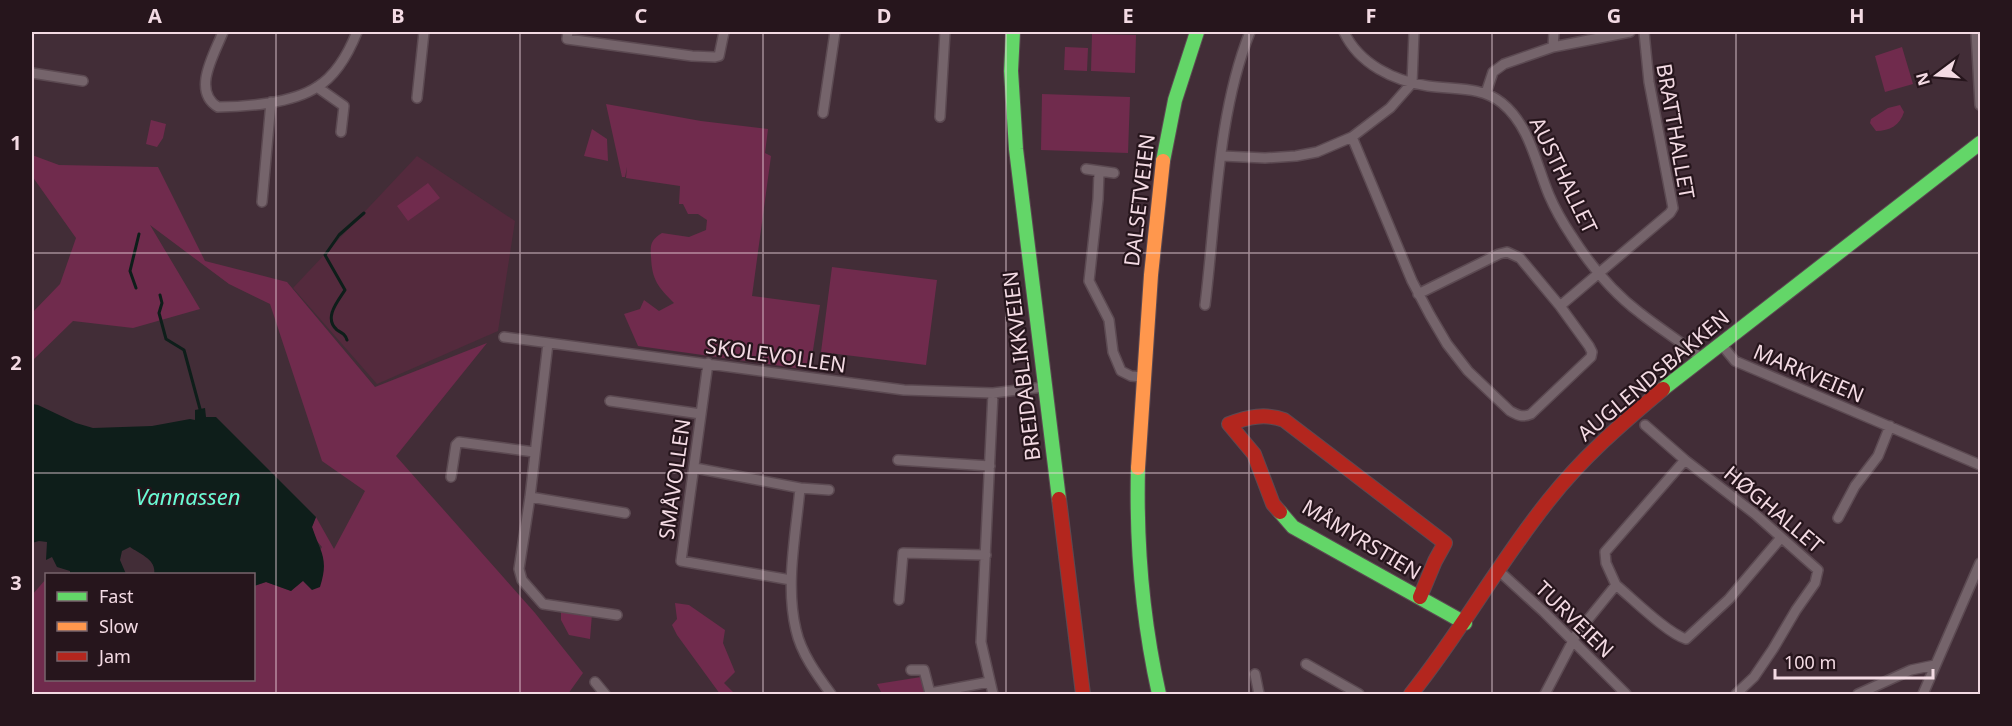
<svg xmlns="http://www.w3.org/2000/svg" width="2012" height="726" font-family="'Noto Sans',sans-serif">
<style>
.built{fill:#542a3d}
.green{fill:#702b4d}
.water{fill:#0e1e1a}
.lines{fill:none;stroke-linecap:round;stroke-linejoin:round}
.stream{stroke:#0e1e1a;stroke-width:3}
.street-casing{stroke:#5c4a52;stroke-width:12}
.fast-casing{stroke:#5c4a52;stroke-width:16}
.slow-casing{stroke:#5c4a52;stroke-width:16}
.jam-casing{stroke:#5c4a52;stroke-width:16}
.street{stroke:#75646b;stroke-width:9}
.fast{stroke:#63d668;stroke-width:14}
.slow{stroke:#ff974d;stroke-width:14}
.jam{stroke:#b3261e;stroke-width:14}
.grid{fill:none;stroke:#f3dae3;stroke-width:1.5;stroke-opacity:0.55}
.labels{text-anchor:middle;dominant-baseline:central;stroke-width:4.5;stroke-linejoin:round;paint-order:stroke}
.street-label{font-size:21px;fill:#f3dae3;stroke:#26151c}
.water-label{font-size:22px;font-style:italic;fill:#6afad4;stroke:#26151c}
.neatline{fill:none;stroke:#f3dae3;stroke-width:2}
.grid-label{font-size:20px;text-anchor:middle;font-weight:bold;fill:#f3dae3}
</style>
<rect width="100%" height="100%" fill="#422d37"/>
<path class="built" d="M417,156L515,221L498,331L377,384L293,288Z"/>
<path class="green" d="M1092,34L1136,35L1135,73L1091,71Z
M1065,47L1088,48L1087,71L1064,70Z
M1902,47L1913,84L1885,92L1875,56Z
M1042,94L1130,97L1128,153L1041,150Z
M606,104L701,121L768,129L765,153L771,156L752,296L820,305L811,363L803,369L638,346L624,314L640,309L644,300L659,311L674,303C658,287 652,280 651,257C650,244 651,240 662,233L689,237L706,230L707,220L698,214H688L683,204H679L680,186L626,178L627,167L625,177H622Z
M1900,105L1904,112C1900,125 1890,131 1876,131L1870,123L1871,119L1888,108Z
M151,120L166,124L163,138L157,147L146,144Z
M592,129L607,139L608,161L584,156Z
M32,155L59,165L158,167L205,261L287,282L375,387L487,343L396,456L535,613L583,673L568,694H32V595L46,579V680H254V586L266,582L291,591L322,547L316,540L312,527L316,517L334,549L365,491L322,461L270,304L229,284L150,225L200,309L133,328L73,321L32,361V313L60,284L76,238L32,176Z
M428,183L440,198L408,221L397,206Z
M832,267L937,280L926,365L821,352Z
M675,603L689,605L725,630L723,643L735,672L724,683L735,694H720L677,635L672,625L677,619Z
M561,610L592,614L590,639L569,635L561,620Z
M921,677L925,694H882L877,684Z"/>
<path class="water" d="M32,404L38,405L76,423L93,428L152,426L190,419L195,420V410L205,408L206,417H216L316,517L312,527C321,553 329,559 320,587L312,590L303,581L291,591L266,582L254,586V574H154C157,560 140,554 130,547L122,551L120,560L126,574H70V571L57,567L52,557L46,560L47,542L39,541L32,543Z"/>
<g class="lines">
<path class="stream" d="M136,288L130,271L139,234
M160,295L162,303L159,313L166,339L184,350L200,409
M347,340C345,334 342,333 337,330C323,318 338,301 345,290L325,255L339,235L364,213"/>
<defs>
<path id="street" d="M223,32C215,53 191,91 218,107C246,107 293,103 317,87C337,75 349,52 357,32
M568,32L567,39L692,56L715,57L719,56L724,32
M1344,32C1359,64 1394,81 1428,86C1454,90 1481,86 1502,103C1530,126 1536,164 1549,195C1555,209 1563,223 1571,235C1590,265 1612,292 1640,313C1660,329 1682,342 1702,359
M1976,32L1980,105
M1553,47L1554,32
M32,73L83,81
M317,87L344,106L341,132
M1486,93L1493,72L1504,64L1553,47L1630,32
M417,98L424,32
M823,113L835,32
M940,117L945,32
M1352,137L1412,281L1430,315L1447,344L1468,371L1510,411C1518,415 1522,418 1531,414L1591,357L1592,352L1589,346L1560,306
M1222,156L1265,158L1296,156L1317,152L1352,137L1390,108L1412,83L1414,32
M1086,169L1114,173
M1099,172L1098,199L1089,281L1109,320L1113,352L1121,371L1131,376L1142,377
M262,202L271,102
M1418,294L1499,254L1507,252L1520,258L1560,306L1670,213L1673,208L1649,82L1644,32
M1205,305C1216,217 1217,114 1250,32
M504,337L904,390L993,393L1044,387
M548,343L530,497L519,569L522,580L543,604L617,615
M1721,344L1735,361L1980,465
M708,363L681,561L791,580
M610,401L701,414
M1645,425L1685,460L1755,514L1818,570L1815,583L1796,610L1773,649L1754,677L1736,694
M898,460L990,466
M695,468L800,488C796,534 785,584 796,630C801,653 817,675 831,694
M451,477L456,445L459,442L534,452
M800,488L829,490
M530,497L625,513
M1838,518L1855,486L1878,456L1890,426
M1499,571L1544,612L1626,694
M1616,585L1606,563L1605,552L1685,460
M899,600L903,553L986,555
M1306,664L1359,694
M911,670H924L930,693L989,682
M1255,674L1259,694
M595,682L605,694
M993,694L981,642L993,393
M1545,694L1577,633L1616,585C1633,599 1667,633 1686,639L1729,599L1780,539
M1858,694L1911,670L1935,665
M1923,694L1980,563"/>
<path id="fast" d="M1013,32L1011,71L1016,149L1059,499
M1163,161L1175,100L1197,32
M1663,389L1980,143
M1138,468C1136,546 1142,618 1159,694
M1280,512L1293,527L1465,623"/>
<path id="slow" d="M1138,468L1151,275L1163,161"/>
<path id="jam" d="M1059,499L1083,694
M1280,512L1273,504L1254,454L1229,424C1248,417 1265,413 1284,420L1445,543L1435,561L1420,597
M1411,694C1461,632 1499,562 1549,500C1582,458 1622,423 1663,389"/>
</defs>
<use href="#street" class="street-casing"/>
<use href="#fast" class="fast-casing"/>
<use href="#slow" class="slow-casing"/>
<use href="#jam" class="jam-casing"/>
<use href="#street" class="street"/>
<use href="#fast" class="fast"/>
<use href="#slow" class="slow"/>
<use href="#jam" class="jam"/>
</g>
<path class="grid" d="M276,32V694M520,32V694M763,32V694M1006,32V694M1249,32V694M1492,32V694M1736,32V694M32,253H1980M32,473H1980"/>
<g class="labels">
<g class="street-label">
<text transform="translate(1676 131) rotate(80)">BRATTHALLET</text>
<text transform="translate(1564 175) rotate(64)">AUSTHALLET</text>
<text transform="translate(1139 200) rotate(-83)">DALSETVEIEN</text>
<text transform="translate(776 355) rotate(8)">SKOLEVOLLEN</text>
<text transform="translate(1021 366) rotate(-97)">BREIDABLIKKVEIEN</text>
<text transform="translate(1809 373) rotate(23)">MARKVEIEN</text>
<text transform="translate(1653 375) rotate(-40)">AUGLENDSBAKKEN</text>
<text transform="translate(674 479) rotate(-82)">SMÅVOLLEN</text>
<text transform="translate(1774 509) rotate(40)">HØGHALLET</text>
<text transform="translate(1362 539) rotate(31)">MÅMYRSTIEN</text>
<text transform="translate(1575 619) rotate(44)">TURVEIEN</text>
</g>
<g class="water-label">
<text x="188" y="496">Vannassen</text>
</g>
</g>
<rect width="2012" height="726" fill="none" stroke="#26151c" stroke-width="66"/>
<rect x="45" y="573" width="210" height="108" fill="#26151c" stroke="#78646c" stroke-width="1.5"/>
<rect x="57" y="592" width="30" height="9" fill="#63d668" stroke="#78646c" stroke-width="1.5"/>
<text x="99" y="603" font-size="18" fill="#f3dae3">Fast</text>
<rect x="57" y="622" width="30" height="9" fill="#ff974d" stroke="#78646c" stroke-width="1.5"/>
<text x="99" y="633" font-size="18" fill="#f3dae3">Slow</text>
<rect x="57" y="652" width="30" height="9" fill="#b3261e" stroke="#78646c" stroke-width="1.5"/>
<text x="99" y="663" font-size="18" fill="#f3dae3">Jam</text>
<g transform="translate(1937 75) rotate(254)" stroke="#26151c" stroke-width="4.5" paint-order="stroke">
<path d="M0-4.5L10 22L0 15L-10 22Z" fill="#f3dae3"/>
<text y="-9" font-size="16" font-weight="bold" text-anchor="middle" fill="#f3dae3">N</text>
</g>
<path d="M1775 669v9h158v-9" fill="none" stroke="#f3dae3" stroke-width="3"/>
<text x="1784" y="669" font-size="18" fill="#f3dae3" stroke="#26151c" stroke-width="4.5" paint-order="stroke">100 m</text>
<rect x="33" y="33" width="1946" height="660" class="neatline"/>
<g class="grid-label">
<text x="155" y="23">A</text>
<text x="398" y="23">B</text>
<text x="641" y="23">C</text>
<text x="884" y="23">D</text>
<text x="1128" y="23">E</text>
<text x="1371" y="23">F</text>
<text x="1614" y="23">G</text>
<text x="1857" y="23">H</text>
<text x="16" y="150">1</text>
<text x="16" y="370">2</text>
<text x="16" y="590">3</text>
</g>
</svg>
